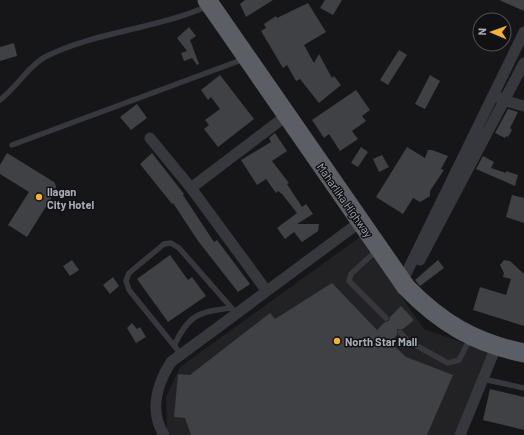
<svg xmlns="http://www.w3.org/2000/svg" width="524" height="435" font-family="Barlow,sans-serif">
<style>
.built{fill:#222225}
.building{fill:#404145}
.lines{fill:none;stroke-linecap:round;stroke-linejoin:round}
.service{stroke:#37383d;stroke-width:5.5}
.minor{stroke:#37383d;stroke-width:11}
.trunk{stroke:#5b5e65;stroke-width:19}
.poi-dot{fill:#f2b134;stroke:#111113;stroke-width:1.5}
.labels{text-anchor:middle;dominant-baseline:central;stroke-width:3;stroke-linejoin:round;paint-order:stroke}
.poi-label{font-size:11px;font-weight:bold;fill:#a8adb8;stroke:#111113;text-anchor:start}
.street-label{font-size:11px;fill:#a8adb8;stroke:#111113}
</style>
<rect width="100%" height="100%" fill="#161618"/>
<path class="built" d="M360,237L424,329L489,352L455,435H171L167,431L166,397L180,367Z"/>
<path class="building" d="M245,0H273L246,17L240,4Z
M325,0H342L333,15L320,8Z
M499,0H524V11Z
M308,3L326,32L304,45L314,63L319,54L332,78L334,76L341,85L319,103L300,79L296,81L287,65L283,68L261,31L266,28L264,24L276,16L277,18Z
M189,27L196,36L190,40L199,64L197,65L192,58L184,61L181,53L187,51L177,38Z
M14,43L17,56L0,61V47Z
M399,50L407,55L388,85L380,80Z
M220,75L254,119L218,147L204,129L209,125L205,120L220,109L211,97L208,100L201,90Z
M430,75L440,81L425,109L415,104Z
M356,90L370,110L362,116L366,121L352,131L358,139L340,151L329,134L324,138L312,120Z
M137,104L147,118L131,130L120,117Z
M508,109L518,112L510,128L512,130L508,137L506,136L505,138L495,133Z
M275,133L287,151L272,161L289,183L287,184L302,207L306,204L313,214L297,224H319L318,231L302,242L294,232L285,239L277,228L297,213L282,194L278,191L276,193L266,179L257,185L241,160L271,142L269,138Z
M361,147L368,152L358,167L351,163Z
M407,147L425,158L428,150H432L448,156L441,169L444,170L430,191V196L420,202L413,198L403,214L376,197Z
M7,153L54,182L56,186L55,192L27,237L8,225L29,192L0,174V165Z
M152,153L184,194L183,195L214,242L217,240L250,284L238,292L198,241L173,203L172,204L140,164Z
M382,155L389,167L379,172L373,159Z
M483,156L494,162L491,168L506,173V171L518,175L515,186L476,169Z
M512,195L524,198V223L506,217Z
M170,255L188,280L192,277L206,296L168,322L137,279Z
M72,260L79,270L70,276L63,266Z
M438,260L444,268L420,286L415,280Z
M504,260L510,261L524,274V326L473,310L480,287L506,295L511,279L503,277L504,273L500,265Z
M113,277L119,286L110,294L103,285Z
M332,283L377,330L385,322L389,321L390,317L401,306L414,320L403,329H397V335L390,342L406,357L453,375L427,435H191L185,418L174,417L178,374L190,375L270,313L275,319Z
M132,323L137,329L140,327L146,337L136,343L127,328Z
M490,389L524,397V430L483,420Z"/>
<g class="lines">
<path class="service" d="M0,100C16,88 29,65 47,56C95,32 156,29 208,6
M12,145L244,59
M377,250L351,274L349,281L386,318
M400,332L408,341L448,363L459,360L470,339
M174,346C188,315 198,312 231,308
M180,353L129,290L126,281L129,273L164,244L171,243L179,248L236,313
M483,379L524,388"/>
<path class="minor" d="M498,97L503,100L524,106
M150,138L191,188L266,290
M191,188L286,116
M420,260L524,63
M402,282L524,32
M164,435C149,411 157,384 171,362L360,222
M460,435L496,347"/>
<path class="trunk" d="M207,0L406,287C441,323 475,343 524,353"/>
</g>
<g class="poi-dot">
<circle cx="39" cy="197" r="4"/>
<circle cx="337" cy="341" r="4"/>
</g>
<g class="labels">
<g class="poi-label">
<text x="47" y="191">Ilagan<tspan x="47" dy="13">City Hotel</tspan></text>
<text x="345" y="341">North Star Mall</text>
</g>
<g class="street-label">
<text transform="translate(345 200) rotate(55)">Maharlika Highway</text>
</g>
</g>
<g transform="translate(492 32) rotate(272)"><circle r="19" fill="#111113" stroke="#4d4f55"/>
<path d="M0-3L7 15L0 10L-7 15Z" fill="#f2b134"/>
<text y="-6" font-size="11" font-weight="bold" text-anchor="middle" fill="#a8adb8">N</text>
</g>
</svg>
